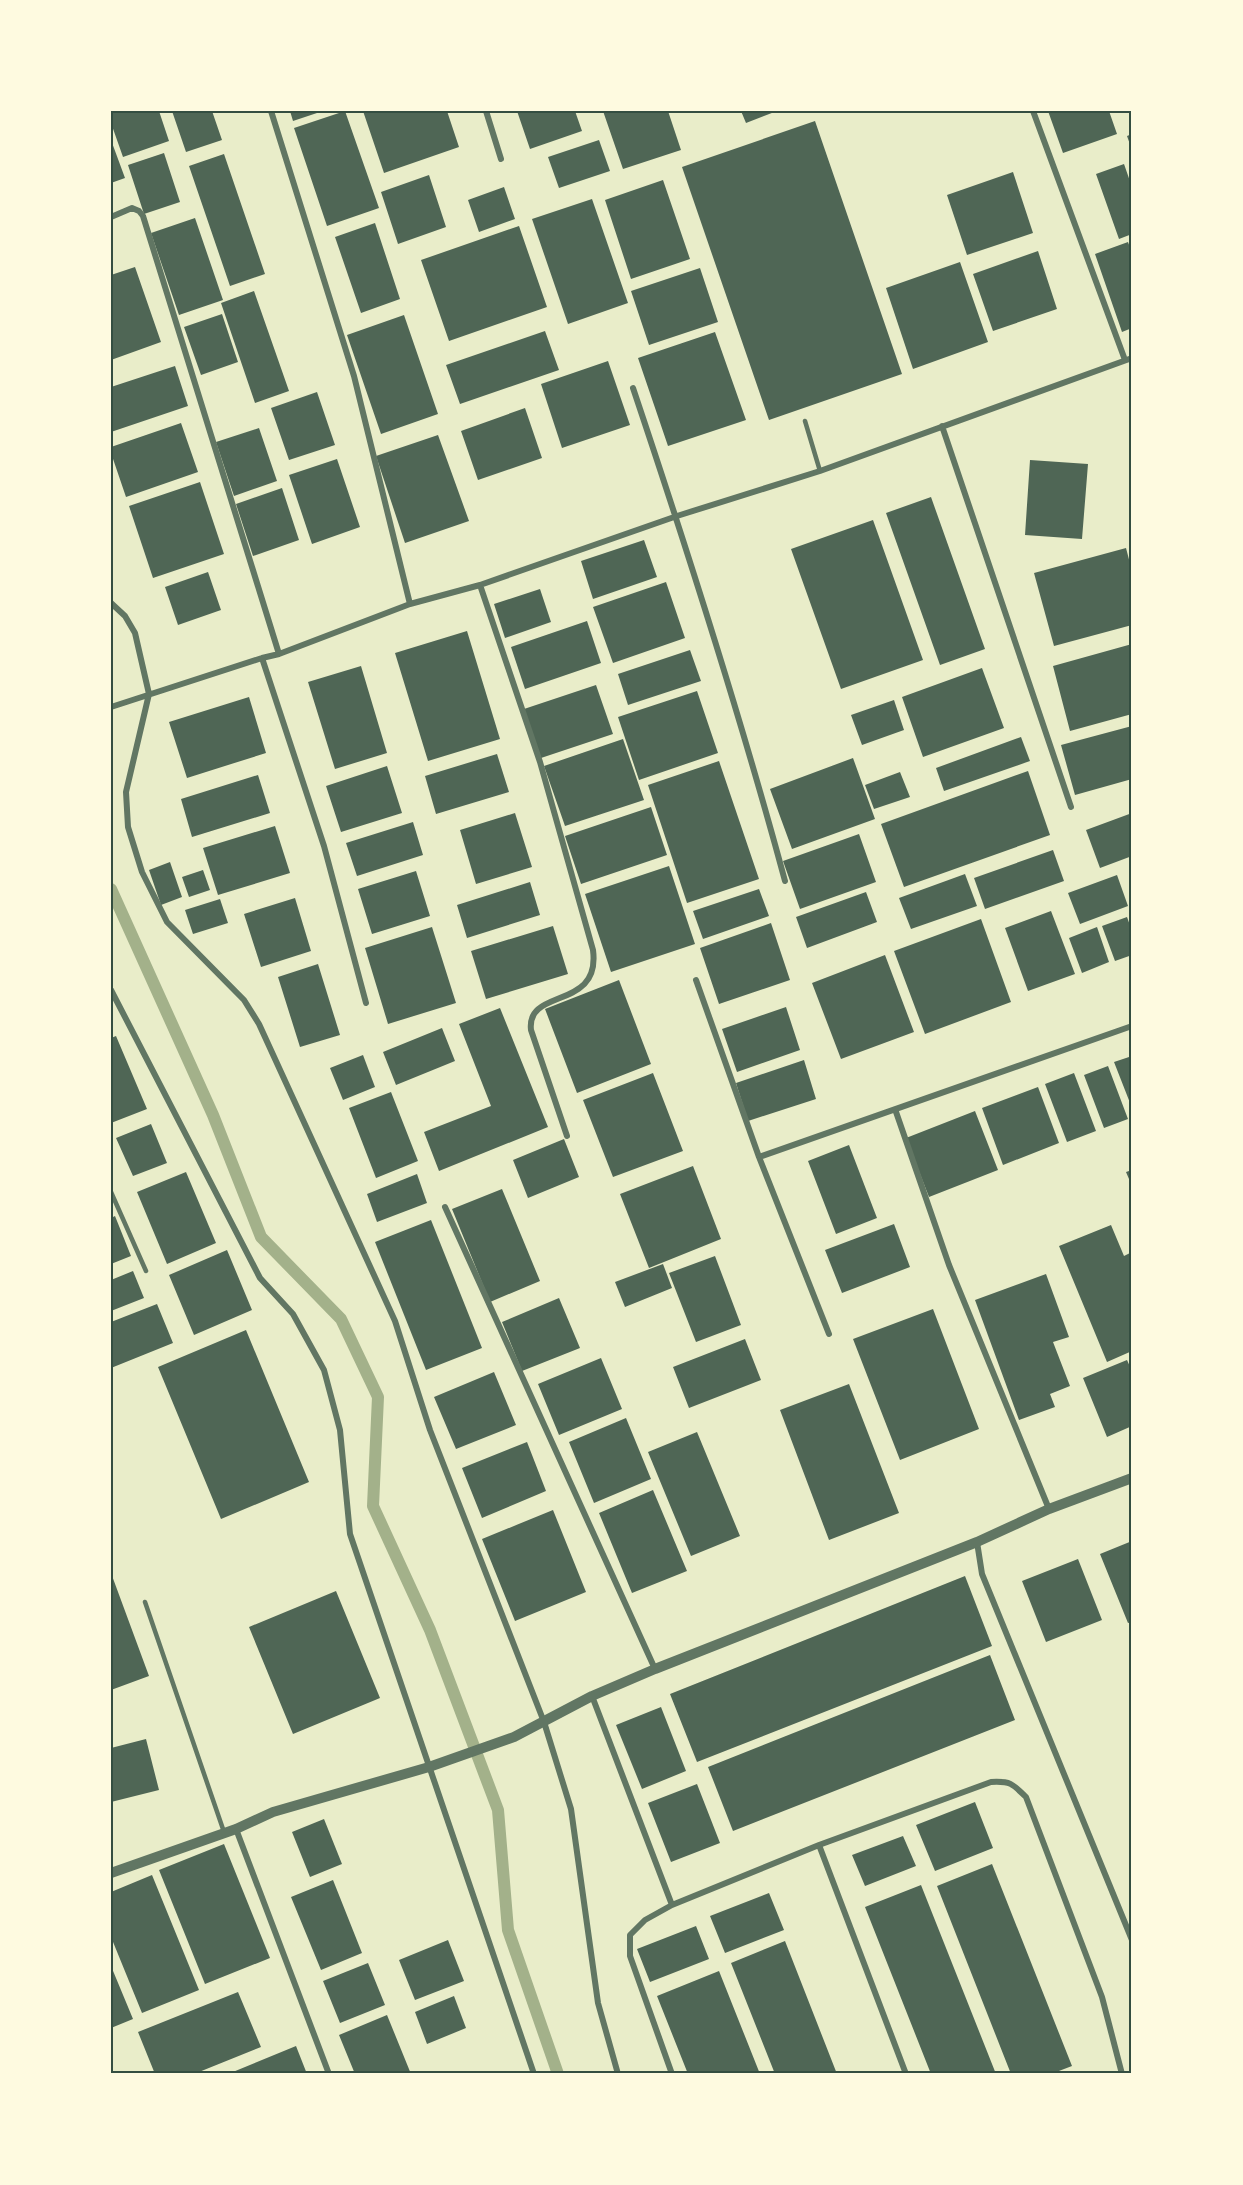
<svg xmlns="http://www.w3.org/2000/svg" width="1243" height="2185" font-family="Cabin,sans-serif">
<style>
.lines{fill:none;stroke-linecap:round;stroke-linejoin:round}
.stream{stroke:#a3b18a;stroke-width:12}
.building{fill:#4f6655}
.service{stroke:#617663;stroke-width:4.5}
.minor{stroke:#617663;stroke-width:6}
.tertiary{stroke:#617663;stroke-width:10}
.neatline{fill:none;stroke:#344e41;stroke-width:2}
</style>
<rect width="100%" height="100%" fill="#e9edc9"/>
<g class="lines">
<path class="stream" d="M111,889L213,1115L261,1237L341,1319L378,1397L373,1506L430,1630L498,1810L508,1930L558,2074"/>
</g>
<path class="building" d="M111,111H159L169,141L123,157L111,123Z
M172,111H212L222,140L186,152Z
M290,111H323L293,121Z
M345,111L379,208L327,226L294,128Z
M363,111H447L459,147L384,173Z
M517,111H575L582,131L530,149Z
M603,111H668L681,150L623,169Z
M741,111H777L746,123Z
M1048,111H1109L1117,134L1063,153Z
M815,121L902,374L769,420L682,167Z
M1132,134V150L1127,136Z
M111,140L125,178L111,183Z
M599,140L610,171L559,188L548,157Z
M164,153L180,202L144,214L128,165Z
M224,154L265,274L230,286L189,166Z
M1124,164L1132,187V234L1119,239L1096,174Z
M1013,172L1033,233L967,255L947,195Z
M429,175L446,227L398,244L381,192Z
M663,180L690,259L631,279L605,200Z
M504,187L515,219L479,232L468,200Z
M592,199L628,303L568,324L532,219Z
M195,218L223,300L179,315L151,233Z
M375,223L400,299L361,313L335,237Z
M519,226L547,307L449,341L421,260Z
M1128,242L1132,253V328L1122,332L1095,254Z
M1038,251L1057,309L993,331L973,274Z
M960,262L988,342L913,369L886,288Z
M135,267L161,342L111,360V275Z
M700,268L718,322L649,345L631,291Z
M254,291L289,391L255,403L221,303Z
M222,314L238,362L201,375L184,327Z
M404,315L438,414L381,434L347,335Z
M545,331L559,370L460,404L446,365Z
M715,332L746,420L668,446L638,358Z
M608,361L630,425L562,448L541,384Z
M175,366L188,406L111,432V387Z
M317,392L335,445L289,460L271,408Z
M525,408L542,458L478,480L461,431Z
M181,423L198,472L126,497L111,453V447Z
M259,428L277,481L234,496L216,442Z
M438,435L469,521L405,543L376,456Z
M337,459L360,527L312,544L289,475Z
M1030,460L1088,464L1082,539L1025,535Z
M200,482L224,554L153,578L129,506Z
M282,488L299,540L253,556L236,504Z
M931,497L985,649L940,665L886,513Z
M873,520L923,660L841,689L791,549Z
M644,540L657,577L593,599L581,561Z
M1126,548L1132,571V625L1054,646L1034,573Z
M208,572L221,610L178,625L165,587Z
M666,582L685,638L613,663L593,607Z
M540,589L551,622L505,638L494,604Z
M587,621L601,663L525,689L511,647Z
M467,631L500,739L428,761L395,653Z
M1132,644V714L1070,731L1053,666Z
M690,650L701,681L628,705L618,674Z
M361,666L387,753L335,769L308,682Z
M982,668L1004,728L923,757L902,697Z
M596,685L613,734L541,758L524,709Z
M697,691L718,753L639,780L618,717Z
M249,697L266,753L187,778L169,722Z
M894,700L904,730L862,745L851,715Z
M1132,726V779L1075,795L1061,745Z
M1021,737L1030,761L944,791L936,768Z
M623,739L644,800L565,826L544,766Z
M497,754L509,792L436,814L425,776Z
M853,758L875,819L792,849L770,789Z
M719,761L759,879L687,903L648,785Z
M387,766L402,813L341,832L326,786Z
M1028,771L1050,835L904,887L881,824Z
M900,772L910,797L874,809L865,785Z
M258,775L270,813L192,837L181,799Z
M651,807L667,855L581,884L565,836Z
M515,813L532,867L476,884L460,830Z
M1132,813V856L1100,868L1086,830Z
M413,822L423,855L357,876L346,843Z
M275,826L290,873L218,895L203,848Z
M859,834L876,882L800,909L783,861Z
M1053,850L1064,881L985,909L974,878Z
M170,862L182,897L161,905L149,870Z
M669,866L695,944L611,972L585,894Z
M203,870L210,890L189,897L182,877Z
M416,871L430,916L372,934L358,889Z
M965,874L977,906L911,929L899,898Z
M1117,875L1128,906L1080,924L1068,893Z
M530,882L540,915L467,938L457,905Z
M759,889L769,916L703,939L693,911Z
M866,892L877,922L807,948L796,917Z
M295,898L311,951L261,967L244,914Z
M220,899L228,923L193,934L185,910Z
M1051,911L1075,974L1028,991L1005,928Z
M1127,917L1132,931V955L1115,961L1102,926Z
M981,919L1011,1002L925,1034L894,951Z
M771,923L790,980L719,1004L700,948Z
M553,926L568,974L486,999L471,951Z
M432,927L456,1003L388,1024L365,948Z
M1097,927L1109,962L1082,973L1069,938Z
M885,955L914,1032L841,1059L812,983Z
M318,964L340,1035L300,1047L278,977Z
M619,980L651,1064L577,1093L545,1009Z
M786,1007L800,1050L737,1072L722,1029Z
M500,1008L548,1127L439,1171L424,1132L491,1106L459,1024Z
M442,1028L455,1061L396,1085L383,1052Z
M116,1036L147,1109L111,1123V1038Z
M363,1055L375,1087L343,1100L330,1068Z
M1132,1056V1108L1114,1062Z
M804,1060L816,1099L748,1121L736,1083Z
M1108,1066L1128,1119L1104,1128L1084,1075Z
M653,1073L683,1151L613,1177L583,1100Z
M1074,1073L1096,1131L1067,1142L1045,1084Z
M1038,1087L1059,1143L1003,1165L982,1108Z
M391,1092L418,1161L376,1178L349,1108Z
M975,1111L998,1170L929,1197L906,1138Z
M151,1124L167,1163L133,1176L116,1138Z
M564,1139L579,1177L528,1198L513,1160Z
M849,1145L877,1218L836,1234L808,1161Z
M693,1166L721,1239L649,1268L620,1194Z
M1132,1170V1186L1126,1172Z
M186,1172L216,1243L167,1264L137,1192Z
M417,1174L427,1203L377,1222L367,1194Z
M502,1189L540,1281L490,1302L452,1209Z
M115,1216L131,1256L111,1264V1218Z
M431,1220L482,1348L426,1370L375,1242Z
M894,1224L910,1267L842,1293L825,1250Z
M1111,1225L1124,1256L1132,1252V1351L1107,1362L1059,1246Z
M227,1250L252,1310L194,1335L169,1275Z
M715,1256L741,1325L696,1342L669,1273Z
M663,1264L672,1288L625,1307L615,1282Z
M133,1271L144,1298L111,1311V1280Z
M1046,1274L1069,1337L1053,1342L1070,1386L1050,1394L1055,1407L1019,1420L975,1300Z
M559,1298L580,1348L522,1371L502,1322Z
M157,1304L173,1343L111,1368V1322Z
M933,1309L979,1429L900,1460L853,1339Z
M246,1330L309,1482L221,1519L158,1367Z
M745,1339L761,1380L689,1408L673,1367Z
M601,1358L622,1409L559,1435L538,1384Z
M1127,1360L1132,1371V1426L1107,1437L1083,1378Z
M494,1372L516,1425L456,1449L434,1397Z
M849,1384L899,1513L829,1540L780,1410Z
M626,1418L651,1479L594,1503L569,1442Z
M697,1432L740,1536L691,1556L648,1452Z
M527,1442L546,1491L482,1518L462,1468Z
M653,1490L687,1571L632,1593L599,1513Z
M553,1510L586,1592L515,1621L482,1539Z
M1132,1541V1622L1128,1623L1100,1554Z
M1078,1559L1102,1620L1046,1642L1022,1581Z
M111,1573L149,1676L111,1690Z
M965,1576L992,1646L697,1762L670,1694Z
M336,1591L380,1698L293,1734L249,1627Z
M990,1655L1015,1720L733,1831L708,1767Z
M661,1707L686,1771L642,1789L616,1725Z
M146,1739L159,1790L111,1802V1748Z
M697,1784L720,1843L671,1862L648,1803Z
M975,1802L993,1848L935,1871L916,1825Z
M324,1819L342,1864L310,1877L292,1832Z
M903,1836L916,1866L865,1886L852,1855Z
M224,1844L270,1958L205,1984L159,1870Z
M992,1864L1072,2066L1051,2074H1011L937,1886Z
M152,1875L199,1990L142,2013L111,1937V1892Z
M333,1880L362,1953L321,1970L291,1897Z
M921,1885L996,2074H931L865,1907Z
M769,1893L784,1930L725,1953L710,1916Z
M696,1926L709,1959L650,1982L637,1949Z
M448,1940L464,1981L415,2000L399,1960Z
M785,1941L837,2074H775L731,1963Z
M368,1963L385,2005L340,2023L323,1981Z
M111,1966L133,2019L111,2028Z
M719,1971L760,2074H688L657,1996Z
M238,1992L261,2047L194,2074H155L138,2032Z
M454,1996L466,2028L427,2044L415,2012Z
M387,2015L411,2074H355L339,2035Z
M296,2046L307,2074H228Z"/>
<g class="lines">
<path class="service" d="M805,421L820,471
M111,1192L146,1271
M145,1602L224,1832"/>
<path class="minor" d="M271,111L354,376L410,604
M486,111L501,159
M1033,111L1125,360
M111,217L132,208L139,211L143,216L279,654
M633,388C688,552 740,714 785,881
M942,426L1071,807
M480,585L540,762L593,950C601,1011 526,987 531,1030L567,1136
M111,603L125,616L135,633L149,694L126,792L128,827L142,872L167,922L244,1000L259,1024L395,1321L430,1430L544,1722L571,1809L598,2003L618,2074
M262,658L324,846L366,1003
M111,707L262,658L279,654L410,604L480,585L677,516L820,471L1132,358
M696,980L759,1157L829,1334
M111,990L260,1278L293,1314L324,1370L340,1430L350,1534L534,2074
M895,1109L949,1265L1049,1509
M759,1157L1132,1026
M445,1207L655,1669
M977,1542L982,1574L1132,1940
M592,1696L672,1905L645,1920L630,1935V1956L672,2074
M236,1829L329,2074
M819,1845L906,2074
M672,1905L819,1845L991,1782C1010,1781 1012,1783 1026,1797L1102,1997L1122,2074"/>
<path class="tertiary" d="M111,1873L236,1829L273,1812L429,1767L514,1737L592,1696L655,1669L977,1542L1049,1509L1132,1478"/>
</g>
<rect width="1243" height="2185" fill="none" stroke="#fefae0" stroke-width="225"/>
<rect x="112" y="112" width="1018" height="1960" class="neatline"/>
</svg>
